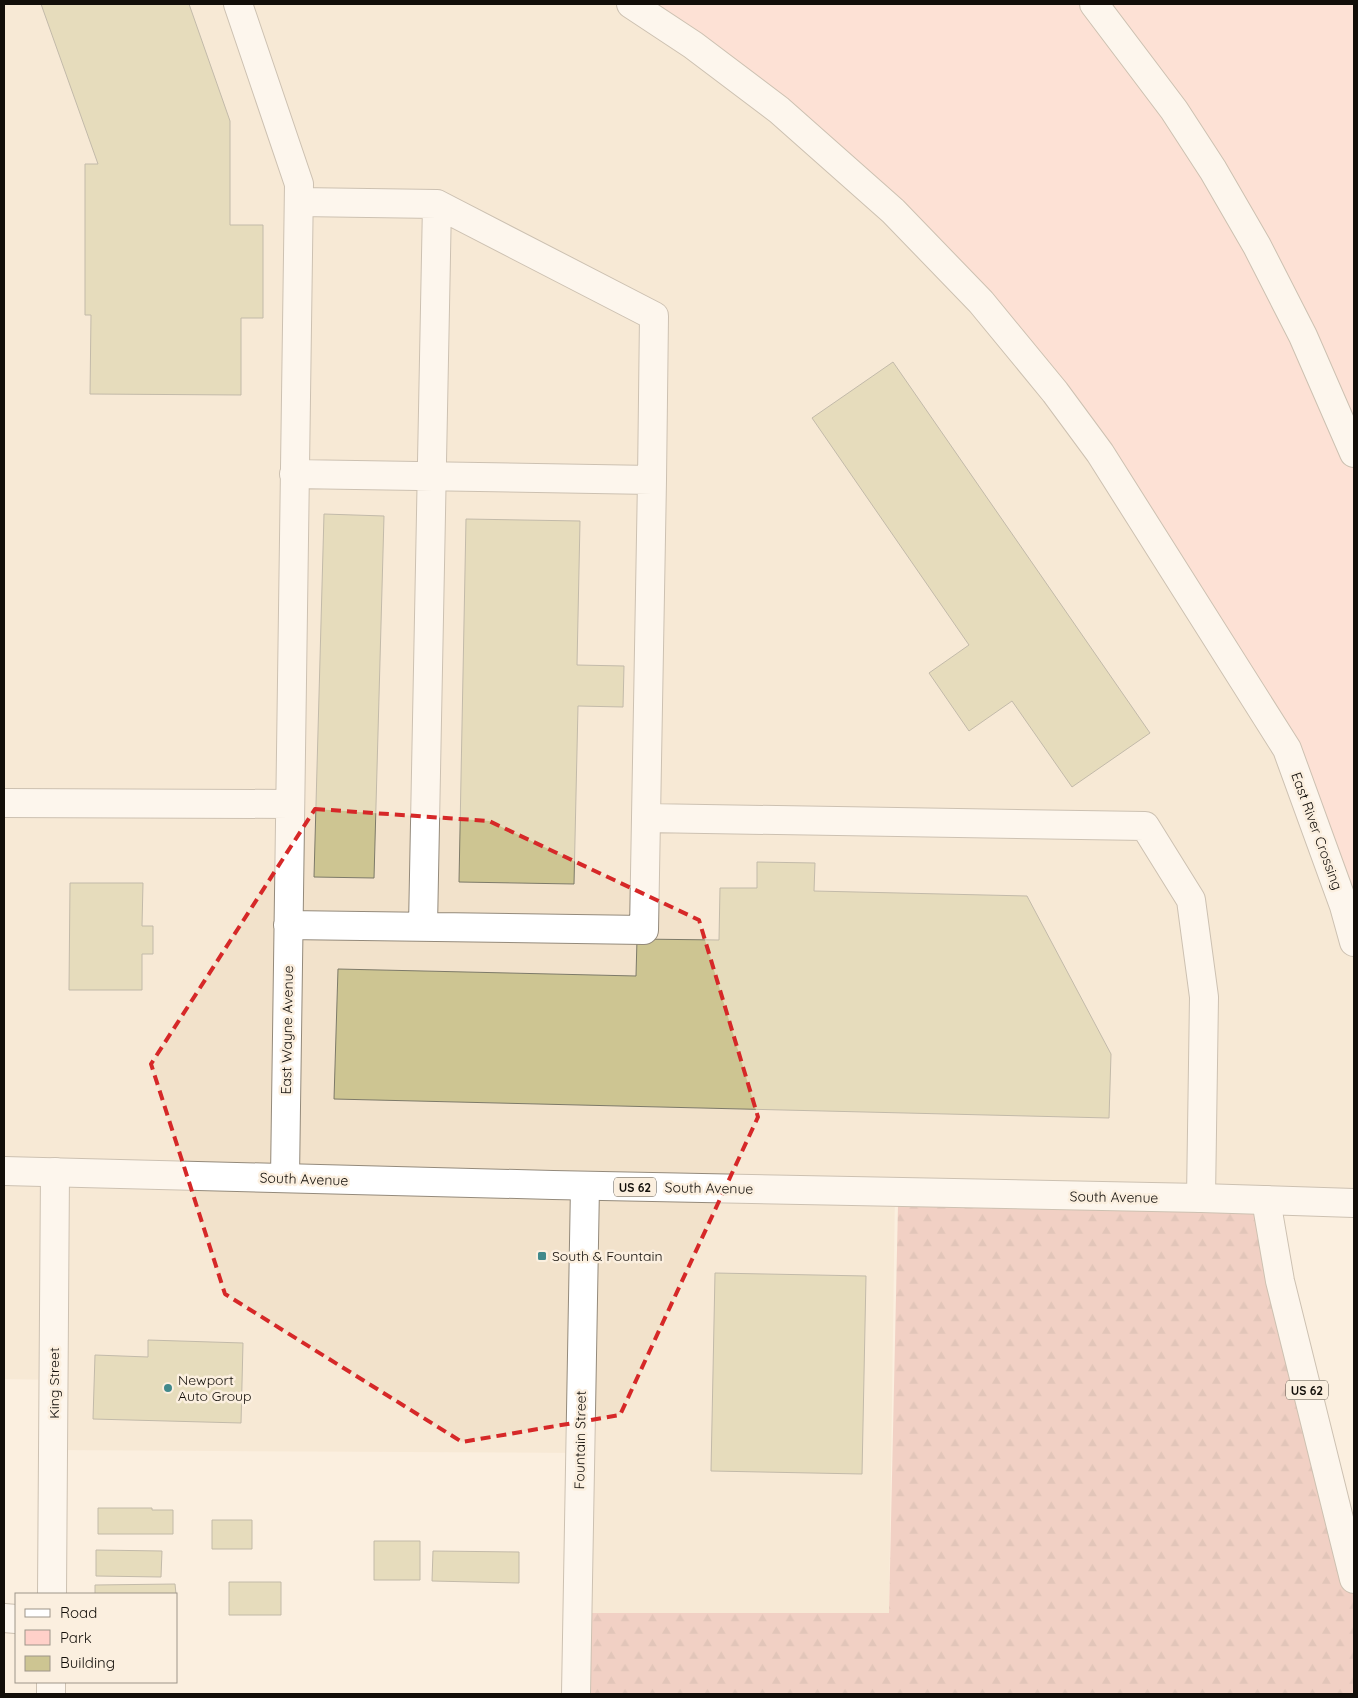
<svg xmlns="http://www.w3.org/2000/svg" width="1358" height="1698" font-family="Quicksand,sans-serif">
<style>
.built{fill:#f2e2cb}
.green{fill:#ffd0c9}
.forest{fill:url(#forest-firs)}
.building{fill:#cdc592;stroke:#7d7a69}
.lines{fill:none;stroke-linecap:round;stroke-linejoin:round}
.minor-casing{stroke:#948a7b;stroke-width:30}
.major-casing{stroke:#948a7b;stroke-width:30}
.highway-casing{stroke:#948a7b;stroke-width:30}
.minor{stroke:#fff;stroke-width:28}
.major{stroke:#fff;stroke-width:28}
.highway{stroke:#fff;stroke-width:28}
.marked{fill:none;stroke:#d62828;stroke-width:4;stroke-dasharray:10 6;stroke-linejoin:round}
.poi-dot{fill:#41898b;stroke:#fbefdf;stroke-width:2}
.labels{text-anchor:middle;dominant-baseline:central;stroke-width:5;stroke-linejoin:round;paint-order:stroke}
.shield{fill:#fbefdf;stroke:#585249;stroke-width:1}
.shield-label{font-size:12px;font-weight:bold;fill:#120e09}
.street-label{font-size:14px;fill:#120e09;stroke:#fbefdf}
.poi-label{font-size:14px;fill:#120e09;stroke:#fbefdf;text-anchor:start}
</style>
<defs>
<pattern id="forest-firs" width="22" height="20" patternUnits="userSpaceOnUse" patternTransform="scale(1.25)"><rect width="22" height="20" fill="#e5aca4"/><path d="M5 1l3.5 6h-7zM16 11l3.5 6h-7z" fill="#c3938c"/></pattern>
</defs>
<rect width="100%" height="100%" fill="#fbefdf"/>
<path class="built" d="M4,4H631L693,45L981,302L1287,749L1354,942V1203L895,1192L889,1613H577L580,1453L53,1450L54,1380L4,1379Z"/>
<path class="green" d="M631,4H1354V942L1287,749L1100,453L893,211Z"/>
<path class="forest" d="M1266,1200L1354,1579V1694H576L577,1613H889L898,1205Z"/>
<path class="building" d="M41,4H189L230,121V225H263V318H241V395L90,394L91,315H85V164H98Z
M893,362L1150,733L1072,787L1012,701L969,731L929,673L969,645L812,418Z
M324,514L384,516L374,878L314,877Z
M466,519L580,521L577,665L624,666L623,707L578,706L574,884L459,882Z
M757,862L815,863L814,891L1027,896L1111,1054L1109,1118L334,1099L338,969L636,976L637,939L719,940L720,888H757Z
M70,883H143L142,926H153V954H142V990H69Z
M715,1273L866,1276L862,1474L711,1471Z
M148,1340L243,1343L241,1423L93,1419L95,1355L148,1357Z
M98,1508H152V1510H173V1534H98Z
M212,1520H252V1549H212Z
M374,1541H420V1580H374Z
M96,1550L162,1551L161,1577L96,1576Z
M433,1551L519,1552V1583L432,1581Z
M229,1582H281V1615H229Z
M175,1584L176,1594H95V1585Z"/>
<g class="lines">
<defs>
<path id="minor" d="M238,4L299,184L285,1178
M299,202L437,204L423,927
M437,204L654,316L652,480
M294,474L652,480L646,818L1145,826L1191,900L1204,997L1201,1198
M4,803L290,804
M288,925L644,930L646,818
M52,1594L55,1172
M4,1618L16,1619
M51,1694V1682
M576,1694L585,1186"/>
<path id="major" d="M4,1171L553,1185L1201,1198L1354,1203"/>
<path id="highway" d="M631,4L693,45L779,110L893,211L981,302L1055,392L1100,453L1287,749L1344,906L1354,942
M1094,4L1174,110L1213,170L1257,246L1303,336L1354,453
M1266,1200L1280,1281L1354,1579"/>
</defs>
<use href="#minor" class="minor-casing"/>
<use href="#major" class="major-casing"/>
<use href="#highway" class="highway-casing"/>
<use href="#minor" class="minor"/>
<use href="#major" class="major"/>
<use href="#highway" class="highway"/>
</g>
<path d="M0 0H1358V1698H0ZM315,809L489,821L699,920L758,1117L620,1415L462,1442L225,1294L151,1064Z" fill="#fbefdf" fill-opacity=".55" fill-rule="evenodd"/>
<path class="marked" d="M315,809L489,821L699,920L758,1117L620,1415L462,1442L225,1294L151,1064Z"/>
<g class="poi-dot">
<rect x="537" y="1251" width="10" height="10" rx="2.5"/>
<circle cx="168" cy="1388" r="5"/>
</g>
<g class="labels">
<g class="shield">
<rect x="614" y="1177.5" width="42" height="19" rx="4"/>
<rect x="1286" y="1380.5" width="42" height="19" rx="4"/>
</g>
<g class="shield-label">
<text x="635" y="1187">US 62</text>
<text x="1307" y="1390">US 62</text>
</g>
<g class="street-label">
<text transform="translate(1317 831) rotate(70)">East River Crossing</text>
<text transform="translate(287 1030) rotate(-89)">East Wayne Avenue</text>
<text transform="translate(304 1179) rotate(2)">South Avenue</text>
<text transform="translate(709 1188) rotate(1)">South Avenue</text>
<text transform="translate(1114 1197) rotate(1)">South Avenue</text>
<text transform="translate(54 1383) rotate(-90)">King Street</text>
<text transform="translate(580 1440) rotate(-89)">Fountain Street</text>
</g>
<g class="poi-label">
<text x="552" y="1256">South &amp; Fountain</text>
<text x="178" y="1380">Newport<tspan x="178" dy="16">Auto Group</tspan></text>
</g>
</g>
<rect width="1358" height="1698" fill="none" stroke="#120e09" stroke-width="10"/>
<rect x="15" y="1593" width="162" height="90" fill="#fbefdf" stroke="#9e9589"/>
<rect x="25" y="1609" width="25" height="8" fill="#ffffff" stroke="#9e9589"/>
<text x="60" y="1618" font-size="15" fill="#120e09">Road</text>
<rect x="25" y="1630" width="25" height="15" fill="#ffd0c9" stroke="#9e9589"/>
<text x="60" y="1643" font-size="15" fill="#120e09">Park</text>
<rect x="25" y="1656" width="25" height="15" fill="#cdc592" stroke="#9e9589"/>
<text x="60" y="1668" font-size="15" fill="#120e09">Building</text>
</svg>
